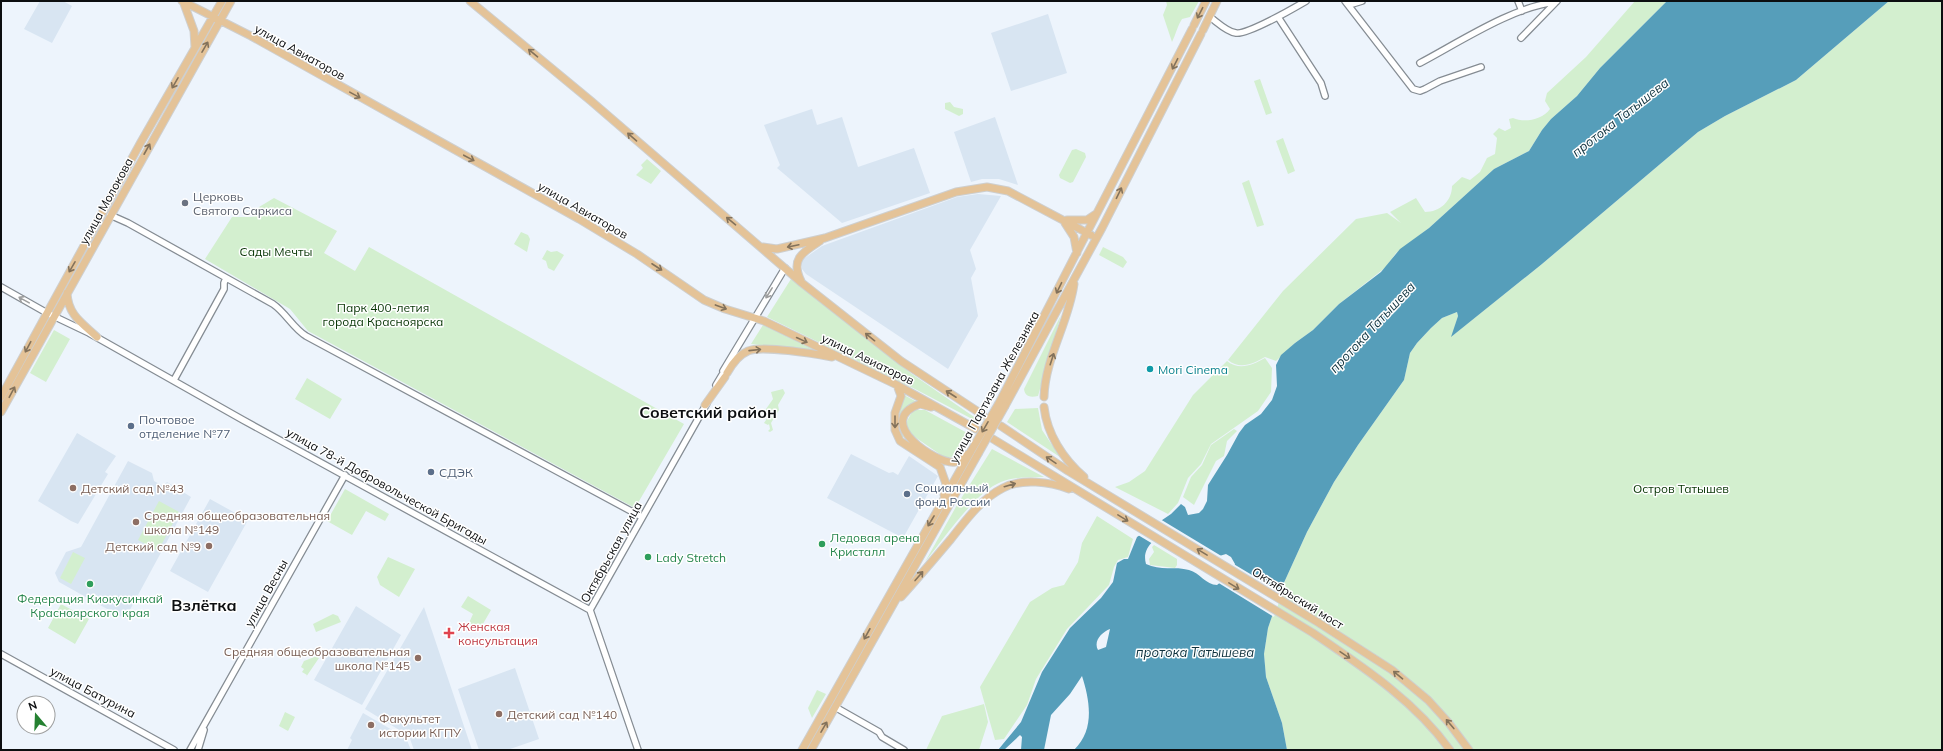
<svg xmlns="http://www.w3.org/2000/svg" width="1943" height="751" font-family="Mulish,sans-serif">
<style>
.built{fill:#d8e5f2}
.green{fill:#d3efcf}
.water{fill:#569eba;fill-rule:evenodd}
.pier{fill:#edf4fc}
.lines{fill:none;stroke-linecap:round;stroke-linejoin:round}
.minor-casing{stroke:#858c93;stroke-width:8}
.major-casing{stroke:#cecfcf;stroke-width:9}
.minor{stroke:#fff;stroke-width:5.5}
.major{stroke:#e4c398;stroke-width:7}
.major-bridge-casing{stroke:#cecfcf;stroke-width:9;stroke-linecap:butt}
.major-bridge{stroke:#e4c398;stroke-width:7}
.oneway{stroke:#83725b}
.oneway2{stroke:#9e9f9f}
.worship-dot{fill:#6b7280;stroke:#fff;stroke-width:1.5}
.culture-dot{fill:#0f9aa8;stroke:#fff;stroke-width:1.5}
.service-dot{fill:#5c6f8a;stroke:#fff;stroke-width:1.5}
.education-dot{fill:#8d6e63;stroke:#fff;stroke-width:1.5}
.leisure-dot{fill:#2e9e5b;stroke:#fff;stroke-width:1.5}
.health-dot{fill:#e0444e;stroke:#fff;stroke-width:1.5}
.labels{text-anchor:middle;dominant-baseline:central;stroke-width:3;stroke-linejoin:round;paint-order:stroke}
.street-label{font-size:12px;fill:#0c0e10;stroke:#fff}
.worship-label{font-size:12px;fill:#5b616d;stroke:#fff;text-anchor:start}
.park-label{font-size:12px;fill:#063403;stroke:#fff}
.culture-label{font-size:12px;fill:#0d838f;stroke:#fff;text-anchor:start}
.service-label{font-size:12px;fill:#4e5e75;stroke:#fff;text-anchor:start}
.education-label{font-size:12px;fill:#785e54;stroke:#fff;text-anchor:start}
.leisure-label{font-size:12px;fill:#27864d;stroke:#fff;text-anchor:start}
.health-label{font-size:12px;fill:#be3a42;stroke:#fff;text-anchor:start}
.water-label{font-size:13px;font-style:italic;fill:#0f323e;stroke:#fff}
.district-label{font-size:16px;font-weight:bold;fill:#0c0e10;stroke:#fff}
</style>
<rect width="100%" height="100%" fill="#edf4fc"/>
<path class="built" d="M40,1H63L72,6L52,43L24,29Z
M1048,14L1067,73L1011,91L991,33Z
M812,109L817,125L842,117L858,167L914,148L930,193L842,223L777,168L780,165L764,125Z
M995,117L1018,185L999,179H982L971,182L954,132Z
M978,194L1001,196L970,250L976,269L971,278L978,316L948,369L806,274L802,269V260L822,246L957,197Z
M77,433L116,456L105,472L108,474L78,524L71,521L38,501Z
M851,454L889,473L893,472L898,475L909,456L938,476L903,538L827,498Z
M128,461L152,473L154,481L163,486L167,482L191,497L125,619L59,582L55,573L66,552L81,547Z
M210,499L248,520L208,592L170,571Z
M356,606L401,635L362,705L314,680Z
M424,607L472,750H414L409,736L365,709Z
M515,668L539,739L507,750H479L458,689Z
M363,713L406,738L411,750H347L352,740L350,738Z"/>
<path class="green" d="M1166,1H1199L1190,17L1182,19C1177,27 1176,34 1172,42L1163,15L1167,5Z
M1635,1H1667L1600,68L1577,96L1551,119L1542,130L1529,151L1494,169L1429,228L1396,253L1386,267L1339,304L1313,330L1295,343L1276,361L1265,357C1253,364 1240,370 1228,360L1283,291L1356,219L1387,213L1401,223L1390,212L1416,198L1425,212C1440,212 1452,201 1452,186L1462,177L1470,180L1480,172L1487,158L1495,154L1497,138L1493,134L1499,128L1505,131L1511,128L1509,119L1513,118C1524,123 1542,120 1550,109L1545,101L1547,93L1586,57Z
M1889,1H1942V750H1287L1282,723L1266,677L1264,654L1268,628L1282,587L1307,532L1334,482L1358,445L1404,380L1410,353L1417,343L1431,328L1442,318L1457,312L1458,316L1452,336L1542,264L1698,132L1725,116L1796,80Z
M1260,79L1272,113L1266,115L1254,81Z
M950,102L954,107L963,109V114L959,116L945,109V103Z
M1283,138L1295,171L1288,174L1276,141Z
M1076,149L1085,153L1086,157L1073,182L1070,183L1060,178L1059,175L1072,150Z
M647,159L661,171L651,184L636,175L643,168L641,165Z
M1249,180L1264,225L1257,227L1242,183Z
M274,198L337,231L324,253L355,271L369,247L684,424L635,508L308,331L290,309L205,259L232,217H252L259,207Z
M521,232L528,235L530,239L527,252L514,244Z
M1103,247L1123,257L1127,262L1123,268L1099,255Z
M547,250L551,252L557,251L564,255L554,271L548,268L546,261L542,259Z
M791,279L912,374L977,419L976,421L917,390L767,317Z
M1061,315L1038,396C1032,397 1025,398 1024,389Z
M763,325L817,351L751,344Z
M54,330L70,339L46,382L30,373Z
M1265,358L1272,368L1271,392L1258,411L1211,444L1201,464L1188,478L1178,503L1168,514L1115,487L1129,482L1145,471L1193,395L1227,361C1239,371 1253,365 1265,358Z
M307,378L342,399L330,419L295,399Z
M783,389L785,393L778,405L779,410L771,423L773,430L770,432L768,431L770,429L769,424L768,425L764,423L768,417L766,409L773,399L771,392Z
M904,395L917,402L907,407L900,421L904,437L902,438L897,419Z
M1038,408L1042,430L1060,457L1007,422L1015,409Z
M913,410H925L971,435L960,454L948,458L941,455L909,433L906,423Z
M1234,429L1237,431L1227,441L1224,456L1216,461L1194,505L1183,497L1191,477L1202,465L1211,445Z
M992,449L1044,477C1030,478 1015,476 1001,482C975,492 943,540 925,562L957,505Z
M345,489L389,514L385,521L366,511L352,535L327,521Z
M159,501L179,512L158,551L138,540Z
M1097,516L1133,539L1128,557L1118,560L1114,567L1109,585L1067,629L1036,679L1027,705L1004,739L995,740L980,687L1030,602L1052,588L1064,585L1078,562L1082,543Z
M1154,545L1177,559V565L1175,568L1150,565L1149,559L1154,552L1152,547Z
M73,552L85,558L71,584L60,578Z
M388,557L415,569L399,597L380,585L377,577Z
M468,596L491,610L480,629L469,623L473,614L461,607Z
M61,604L89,619L75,644L48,628Z
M333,614L338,616L341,622L316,632L313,624Z
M317,656L319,658L306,677L307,675L302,672L304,669L301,667L304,661Z
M817,690L826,694L812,718L808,708Z
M984,704L988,722L979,750H926L942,716Z
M285,712L295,717L288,731L279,726Z"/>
<path class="water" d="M1667,1H1889L1796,80L1725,116L1698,132L1542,264L1451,337L1458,316L1457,312L1442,318L1431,328L1417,343L1410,353L1404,380L1358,445L1334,482L1307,532L1282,587L1268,628L1264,654L1266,677L1282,723L1287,750H1074C1095,730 1090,701 1082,676L1070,694L1051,715L1044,750H1021L1022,737L1020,735L1004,750H998L1021,722L1042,672L1070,628L1101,598L1113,582L1117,563L1124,559H1128L1137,537L1171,514L1181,504L1185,507L1188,515L1199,513L1203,509L1207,501L1208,485L1227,455L1239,433L1245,425L1261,414L1272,400L1277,386L1276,365L1281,355L1295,343L1313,330L1339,304L1381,272L1400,249L1429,228L1494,169L1529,151L1542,130L1551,119L1577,96L1600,68ZM1171,532L1216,557L1226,554L1231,557L1235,564L1232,573L1217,585C1206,585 1200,573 1189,570C1175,566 1160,571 1146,564C1141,547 1157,536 1171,532ZM1110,629L1106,647L1098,650C1093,641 1102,632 1110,629Z"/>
<path class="pier" d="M1160,519L1223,557L1216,559L1170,534L1160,537L1153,544L1138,535Z
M1232,563L1282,593L1274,617L1217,582L1230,572Z"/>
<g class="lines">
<defs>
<path id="minor" d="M1345,1L1413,89L1420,91L1425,89L1440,81L1481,67
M1518,1L1522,11
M1349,5L1362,1
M1210,17C1217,22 1227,32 1236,33C1247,35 1294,8 1306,1
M1278,17L1321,83L1325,96
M1521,38L1557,1
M1420,63C1458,43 1514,6 1556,2
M110,215L128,223L273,304C286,313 293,328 306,336L642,517
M1,287L47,313L89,333L243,420L590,610
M723,371L785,268
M174,380L224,289V283L226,278
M716,385L722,375
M1,654L174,750
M835,707L879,732L882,737L904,750
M190,750L345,475
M198,750L204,730
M638,750L590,610L707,403"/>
<path id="major" d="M182,1L251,36L579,219L637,254L704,300L725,309L764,321L897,385L976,429
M183,1L194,31L195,47
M470,1L591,101L802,283L901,361L983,415
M1194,25L1206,1
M1203,30L1217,1
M1067,220H1087L1096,214
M1065,223L1074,237L1077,253
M763,247L777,249L825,238L956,192L987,187L1008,191L1091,235
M801,281C790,259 803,252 820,241
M67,293C68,315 82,323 97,337
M727,373C732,364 738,355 748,351C761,345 815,354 832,357
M897,385L901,396L895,413V430L900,441L940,467L946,484L944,495
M1,397L141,142L222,1
M1044,397C1045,358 1069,322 1074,284
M999,403L1192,29
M705,405L725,377
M1005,406L1102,228L1201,34
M931,407L920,404C872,421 936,465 955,462C960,461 964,457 968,454
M1044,407C1047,434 1063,459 1084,477
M1,412L231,1
M1001,426L1068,471L1319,623L1392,670L1428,700L1448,722L1469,750
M993,439L1313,633C1363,667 1415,701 1450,750
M901,597C918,578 935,558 951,539C966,520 981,499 1003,488C1022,478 1050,482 1069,489
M802,750L971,451
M811,750L978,454"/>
</defs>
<use href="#minor" class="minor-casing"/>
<use href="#major" class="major-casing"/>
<use href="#minor" class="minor"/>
<use href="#major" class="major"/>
<defs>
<path id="major-bridge" d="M971,451L999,403
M978,454L1005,406"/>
</defs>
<use href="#major-bridge" class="major-bridge-casing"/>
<use href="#major-bridge" class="major-bridge"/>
</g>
<defs><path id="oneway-shaft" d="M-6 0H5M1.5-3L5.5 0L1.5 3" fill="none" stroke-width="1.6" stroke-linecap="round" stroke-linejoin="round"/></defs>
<g class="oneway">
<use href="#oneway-shaft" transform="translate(1200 13) rotate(117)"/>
<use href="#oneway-shaft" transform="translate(205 47) rotate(-60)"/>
<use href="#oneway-shaft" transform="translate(533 53) rotate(-140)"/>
<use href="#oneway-shaft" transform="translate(1175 64) rotate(117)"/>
<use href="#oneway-shaft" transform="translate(175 83) rotate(120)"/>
<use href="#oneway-shaft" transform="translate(355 95) rotate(29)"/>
<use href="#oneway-shaft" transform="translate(632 137) rotate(-139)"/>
<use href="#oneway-shaft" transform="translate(147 149) rotate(-61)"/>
<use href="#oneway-shaft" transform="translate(469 158) rotate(28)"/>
<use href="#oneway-shaft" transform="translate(1119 193) rotate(-64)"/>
<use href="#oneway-shaft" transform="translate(731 221) rotate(-140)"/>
<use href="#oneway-shaft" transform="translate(793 246) rotate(168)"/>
<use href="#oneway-shaft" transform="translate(72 267) rotate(120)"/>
<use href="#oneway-shaft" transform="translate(657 267) rotate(33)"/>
<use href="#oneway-shaft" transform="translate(1059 288) rotate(116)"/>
<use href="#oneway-shaft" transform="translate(721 307) rotate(20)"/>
<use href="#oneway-shaft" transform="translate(870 337) rotate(-141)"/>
<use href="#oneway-shaft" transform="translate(802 340) rotate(25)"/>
<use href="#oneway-shaft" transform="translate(28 347) rotate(118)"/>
<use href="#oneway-shaft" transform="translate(755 350) rotate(-6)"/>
<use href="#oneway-shaft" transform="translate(1052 359) rotate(-72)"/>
<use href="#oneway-shaft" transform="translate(12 392) rotate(-62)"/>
<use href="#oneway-shaft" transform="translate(951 394) rotate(-147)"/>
<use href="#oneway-shaft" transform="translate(895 422) rotate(90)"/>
<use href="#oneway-shaft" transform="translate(985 427) rotate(120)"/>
<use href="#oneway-shaft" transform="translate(1051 460) rotate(-146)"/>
<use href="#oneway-shaft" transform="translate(1010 485) rotate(-16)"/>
<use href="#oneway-shaft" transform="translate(1123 518) rotate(31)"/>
<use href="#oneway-shaft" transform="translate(931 521) rotate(121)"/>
<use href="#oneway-shaft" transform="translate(1202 552) rotate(-149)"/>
<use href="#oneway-shaft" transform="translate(919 576) rotate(-49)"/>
<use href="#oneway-shaft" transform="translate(1234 586) rotate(31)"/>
<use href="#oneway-shaft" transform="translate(867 634) rotate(119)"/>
<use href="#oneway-shaft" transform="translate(1345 655) rotate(34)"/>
<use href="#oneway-shaft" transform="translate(1398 675) rotate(-140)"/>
<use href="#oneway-shaft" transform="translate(1450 724) rotate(-130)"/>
<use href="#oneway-shaft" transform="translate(824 727) rotate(-60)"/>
</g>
<g class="oneway2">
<use href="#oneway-shaft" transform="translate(769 293) rotate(122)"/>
<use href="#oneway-shaft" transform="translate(24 300) rotate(-151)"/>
</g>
<circle class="worship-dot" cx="185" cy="203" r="4"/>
<circle class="culture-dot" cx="1150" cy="369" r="4"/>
<g class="service-dot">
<circle cx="131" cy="426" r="4"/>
<circle cx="431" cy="472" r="4"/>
<circle cx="907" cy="494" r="4"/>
</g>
<g class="education-dot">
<circle cx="73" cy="488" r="4"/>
<circle cx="136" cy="522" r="4"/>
<circle cx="209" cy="546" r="4"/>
<circle cx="418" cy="658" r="4"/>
<circle cx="499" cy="714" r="4"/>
<circle cx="371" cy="725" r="4"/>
</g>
<g class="leisure-dot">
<circle cx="822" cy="544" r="4"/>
<circle cx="648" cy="557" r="4"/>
<circle cx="90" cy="584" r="4"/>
</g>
<path class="health-dot" d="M447 627h4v4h4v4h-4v4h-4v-4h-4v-4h4z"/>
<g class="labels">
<g class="street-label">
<text transform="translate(300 52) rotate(29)">улица Авиаторов</text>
<text transform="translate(106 201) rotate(-61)">улица Молокова</text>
<text transform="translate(583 210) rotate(30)">улица Авиаторов</text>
<text transform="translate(868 359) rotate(26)">улица Авиаторов</text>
<text transform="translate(994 387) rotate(-61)">улица Партизана Железняка</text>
<text transform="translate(387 486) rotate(29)">улица 78-й Добровольческой Бригады</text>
<text transform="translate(611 552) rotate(-61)">Октябрьская улица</text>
<text transform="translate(266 593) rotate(-61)">улица Весны</text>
<text transform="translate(1298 598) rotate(32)">Октябрьский мост</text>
<text transform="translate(93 692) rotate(28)">улица Батурина</text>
</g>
<g class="worship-label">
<text x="193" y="196">Церковь<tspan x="193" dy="14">Святого Саркиса</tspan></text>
</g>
<g class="park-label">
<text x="276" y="251">Сады Мечты</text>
<text x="383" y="307">Парк 400-летия<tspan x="383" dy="14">города Красноярска</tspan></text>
<text x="1681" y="488">Остров Татышев</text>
</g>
<g class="culture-label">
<text x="1158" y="369">Mori Cinema</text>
</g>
<g class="service-label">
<text x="139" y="419">Почтовое<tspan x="139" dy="14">отделение №77</tspan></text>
<text x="439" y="472">СДЭК</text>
<text x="915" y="487">Социальный<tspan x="915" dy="14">фонд России</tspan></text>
</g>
<g class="education-label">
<text x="81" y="488">Детский сад №43</text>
<text x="144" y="515">Средняя общеобразовательная<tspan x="144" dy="14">школа №149</tspan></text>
<text x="201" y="546" text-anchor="end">Детский сад №9</text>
<text x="410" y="651" text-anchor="end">Средняя общеобразовательная<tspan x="410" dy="14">школа №145</tspan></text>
<text x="507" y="714">Детский сад №140</text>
<text x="379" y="718">Факультет<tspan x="379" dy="14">истории КГПУ</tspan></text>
</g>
<g class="leisure-label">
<text x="830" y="537">Ледовая арена<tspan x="830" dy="14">Кристалл</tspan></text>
<text x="656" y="557">Lady Stretch</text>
<text x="90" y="598" text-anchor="middle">Федерация Киокусинкай<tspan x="90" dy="14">Красноярского края</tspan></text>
</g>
<g class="health-label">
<text x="458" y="626">Женская<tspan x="458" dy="14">консультация</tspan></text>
</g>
<g class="water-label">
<text transform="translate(1620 117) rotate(-38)">протока Татышева</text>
<text transform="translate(1372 327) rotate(-47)">протока Татышева</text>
<text x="1195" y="652">протока Татышева</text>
</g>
<g class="district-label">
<text x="708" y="412">Советский район</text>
<text x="204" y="605">Взлётка</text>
</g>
</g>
<rect width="1943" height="751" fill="none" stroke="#0c0e10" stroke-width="4"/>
<g transform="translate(36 715) rotate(341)"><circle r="19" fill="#ffffff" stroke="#9e9f9f"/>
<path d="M0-3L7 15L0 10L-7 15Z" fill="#258131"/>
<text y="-6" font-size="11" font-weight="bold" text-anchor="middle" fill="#0c0e10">N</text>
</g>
</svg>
